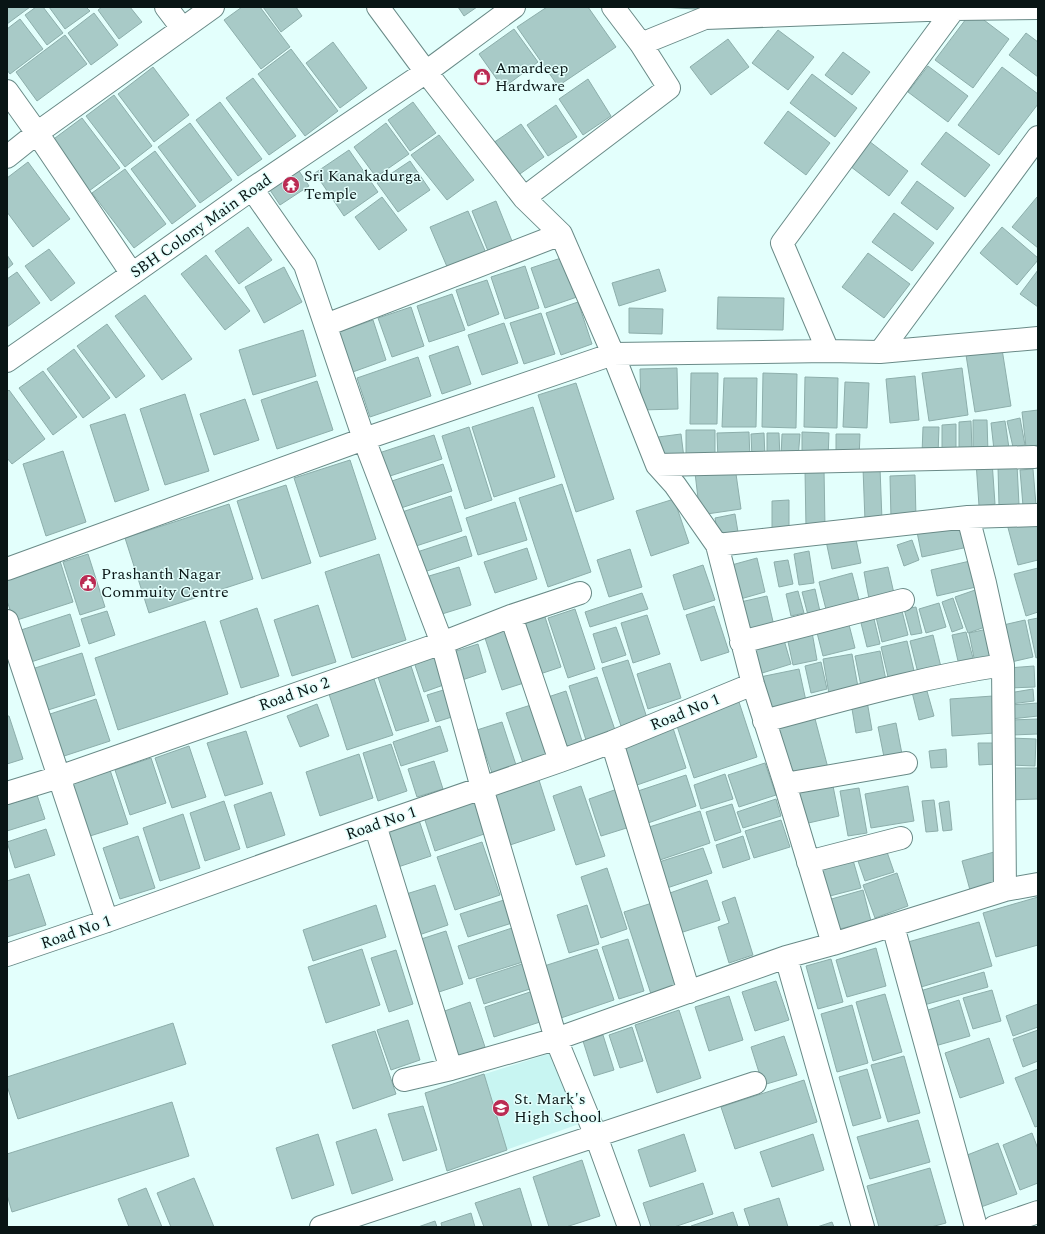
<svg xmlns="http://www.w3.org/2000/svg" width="1045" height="1234" font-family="Spectral,serif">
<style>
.built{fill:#c8f5f2}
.building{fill:#a8cac7;stroke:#8daeab}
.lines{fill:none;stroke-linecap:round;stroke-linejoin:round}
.minor-casing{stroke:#698a87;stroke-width:24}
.major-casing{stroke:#698a87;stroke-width:24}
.minor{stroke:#fff;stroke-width:22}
.major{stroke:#fff;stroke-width:22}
.labels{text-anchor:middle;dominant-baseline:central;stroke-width:3;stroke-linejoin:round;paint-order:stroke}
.poi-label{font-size:16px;fill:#091515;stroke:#e3fffc;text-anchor:start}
.street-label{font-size:16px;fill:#091515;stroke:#e3fffc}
</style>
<rect width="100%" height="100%" fill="#e3fffc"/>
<path class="built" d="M551,1053L579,1124L447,1171L425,1093Z"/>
<path class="building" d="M7,7H30L7,24Z
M36,7H43L63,33L47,45L25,15Z
M49,7H86L90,11L65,29Z
M102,7H130L142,22L119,39L98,10Z
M242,7H260L290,47L261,69L224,20Z
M263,7H296L302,16L281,32Z
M458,7H477L464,16Z
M547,7H588L616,47L558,86L517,27Z
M663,7H711L710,10Z
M972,11L1009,39L973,88L935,60Z
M94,13L118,45L91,65L68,33Z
M20,19L43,49L10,74L7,70V29Z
M514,29L538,62L503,88L479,54Z
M778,30L814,57L788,90L752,63Z
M1026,33L1038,42V77L1009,55Z
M65,35L87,64L37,101L16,72Z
M728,39L749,67L711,95L690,67Z
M333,42L367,88L340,108L306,63Z
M291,49L338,111L305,136L258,74Z
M843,52L870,72L852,95L825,75Z
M928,66L968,96L948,122L908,92Z
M153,67L189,115L154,142L118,94Z
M1002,67L1038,94V104L999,155L958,125Z
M812,74L857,108L835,137L790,103Z
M253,78L296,136L269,155L226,98Z
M588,79L611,116L583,135L559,99Z
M114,95L152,146L125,167L86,116Z
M220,102L262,159L238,176L196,120Z
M413,102L436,133L410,151L388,120Z
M556,105L577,137L548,156L527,125Z
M788,111L830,143L806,175L764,143Z
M82,118L120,168L89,191L51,141Z
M190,123L232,180L200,203L158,147Z
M386,123L409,154L376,177L354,147Z
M521,124L544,157L517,176L493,143Z
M946,132L990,165L965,197L921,164Z
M439,135L474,180L447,200L411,155Z
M865,138L908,171L889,196L846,163Z
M349,150L378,192L344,216L315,173Z
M155,151L196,206L172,224L131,169Z
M410,161L430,190L398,212L377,183Z
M28,162L70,219L33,247L7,212V178Z
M297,168L309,186L280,205L268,187Z
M125,169L166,224L134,248L92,193Z
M917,181L954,208L937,230L901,203Z
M382,197L407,230L379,250L355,217Z
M1037,197L1038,198V248L1012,227Z
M496,201L512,241L488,251L472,211Z
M468,211L486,253L448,269L430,227Z
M894,213L934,243L912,271L872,242Z
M248,227L272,260L239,284L215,251Z
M1002,227L1038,258V260L1017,285L980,253Z
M49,249L75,283L51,301L25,266Z
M868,253L910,284L884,318L842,287Z
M7,255L13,264L7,269Z
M206,255L250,311L225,330L181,274Z
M564,257L577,297L545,308L531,268Z
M525,266L539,308L505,319L491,277Z
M284,267L302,302L264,323L245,287Z
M659,269L666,291L619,306L612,283Z
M1038,270V307L1020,294Z
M17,272L40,303L7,327V279Z
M487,280L499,314L468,326L456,290Z
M452,294L465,330L429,342L417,306Z
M145,295L192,359L162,380L115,316Z
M718,297L784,298L783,330L717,329Z
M578,302L592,344L561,355L546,313Z
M411,307L424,346L392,357L378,318Z
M629,308L663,309L662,334L629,333Z
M541,313L555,354L524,364L510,323Z
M373,320L386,360L350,373L336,333Z
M504,323L518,363L482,375L468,335Z
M107,324L145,376L116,398L77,346Z
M303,330L316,376L253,395L239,350Z
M458,346L471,384L442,394L429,356Z
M74,349L110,398L83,418L47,369Z
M1002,349L1011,406L975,412L966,355Z
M418,357L431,396L370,417L357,378Z
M677,368L678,409L641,410L640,369Z
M962,368L968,415L929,421L922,373Z
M43,371L77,417L53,435L19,388Z
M691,373H718L717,424H690Z
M763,373L797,374L796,428L762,427Z
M915,376L919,420L890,423L886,379Z
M805,377L838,378L837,428L804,427Z
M724,378H757L756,427H722Z
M317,381L333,430L277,449L261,400Z
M845,382L869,383L867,428L843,427Z
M576,383L614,499L576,512L538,395Z
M9,390L45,439L12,464L7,458V392Z
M185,394L209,471L165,485L140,409Z
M245,399L259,440L214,455L200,414Z
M533,407L555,477L494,497L472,427Z
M1038,410V445L1026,447L1022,412Z
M125,414L149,490L115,502L90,425Z
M1020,418L1025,445L1013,447L1007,421Z
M973,420H987L988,453L973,454Z
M971,421L972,452H959V422Z
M1005,421L1009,448L994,450L991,423Z
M956,424V453H942V425Z
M469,427L492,500L465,509L442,436Z
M923,427H939L938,455L922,454Z
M686,430H715V458L686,459Z
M749,432L750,460L718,461L717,433Z
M802,432L829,433L828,459L802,458Z
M764,433L765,458H752L751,434Z
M767,433H779L780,459H767Z
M681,434L684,458L660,461L658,437Z
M782,434H800L798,459L781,458Z
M836,434H860L859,459L836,458Z
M434,435L442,459L387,477L379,453Z
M63,451L86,522L46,536L23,464Z
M350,460L376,539L320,557L294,478Z
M992,461L995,504L979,506L976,462Z
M443,464L452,491L398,509L389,482Z
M1017,465L1019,505L999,506L998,467Z
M735,467L741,509L700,515L695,473Z
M863,468H880L882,520L865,521Z
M824,469L825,527L806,528L805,470Z
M1033,469L1036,505L1023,506L1020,470Z
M915,475L916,518L891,519L890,476Z
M562,484L591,572L548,587L519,498Z
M286,485L311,563L262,579L237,501Z
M451,496L462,531L413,547L402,512Z
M674,499L689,543L651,556L636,511Z
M789,500V528L772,529V501Z
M515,502L527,540L478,555L466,518Z
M229,504L253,579L149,613L125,538Z
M735,514L738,532L718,536L715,518Z
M1038,517V560L1018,565L1007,524Z
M962,522L968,547L922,557L917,532Z
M855,535L861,563L832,569L826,541Z
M466,536L472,556L421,573L414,553Z
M912,540L919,560L904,566L897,545Z
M527,548L537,579L495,593L484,562Z
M630,549L642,587L609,597L597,560Z
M809,551L814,583L799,585L794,554Z
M88,554L105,607L80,615L63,562Z
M379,554L406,640L352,658L325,572Z
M757,558L765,592L737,600L728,566Z
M788,560L793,584L779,587L774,562Z
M60,561L73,602L14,621L7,601V579Z
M970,561L976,587L937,596L931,570Z
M703,565L715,600L684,610L673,575Z
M459,567L471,605L442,614L429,576Z
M888,567L895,598L870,604L864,572Z
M1038,568V612L1026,616L1014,574Z
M852,573L861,608L828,617L819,582Z
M815,589L821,616L809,619L802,592Z
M978,589L991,625L968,633L955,597Z
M798,591L804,613L791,616L786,594Z
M642,593L648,609L590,627L585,612Z
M767,596L775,630L744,637L736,603Z
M953,598L963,628L952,632L942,602Z
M939,603L946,627L926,633L919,609Z
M318,605L336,662L292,676L274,620Z
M714,606L729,652L701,661L686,615Z
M916,607L922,633L911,635L904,609Z
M257,608L279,676L241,688L220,621Z
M575,609L595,669L568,678L548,618Z
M107,611L115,635L89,644L81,619Z
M902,611L908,635L882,642L876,617Z
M70,614L80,646L31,662L21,630Z
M647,615L660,654L633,663L621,623Z
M545,617L561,667L537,675L520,625Z
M847,617L855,648L823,656L815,625Z
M1038,618V657L1036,658L1028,620Z
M874,619L880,644L867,647L861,623Z
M1025,620L1033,657L1007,663L999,626Z
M205,621L228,694L118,730L95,658Z
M509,627L527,682L502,690L484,635Z
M616,627L626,655L602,663L593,634Z
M992,628L999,663L976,668L969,633Z
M812,632L817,660L793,665L787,637Z
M966,632L973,658L958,661L952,635Z
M933,635L941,667L918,673L910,641Z
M784,640L791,664L759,674L752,649Z
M907,641L915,675L889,681L881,647Z
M478,644L486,672L459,681L450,653Z
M880,651L886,680L861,686L855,656Z
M82,653L95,695L45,711L32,669Z
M439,654L449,683L424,692L414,662Z
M852,654L858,687L829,694L823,659Z
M628,660L647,718L621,726L602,668Z
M821,662L827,689L811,693L805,666Z
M670,663L681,698L648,709L637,674Z
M411,666L429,721L396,731L378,677Z
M1034,666L1035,687L1009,688L1008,668Z
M799,669L806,701L766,710L760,677Z
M373,676L393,735L347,750L328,691Z
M597,677L615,730L586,740L569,686Z
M925,684L934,716L919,720L911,688Z
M450,688L458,715L436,722L427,695Z
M1033,689L1034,701L1011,704L1009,693Z
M566,691L583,744L562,751L545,698Z
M993,696L995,733L952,736L950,699Z
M96,699L110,741L58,758L44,716Z
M738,699L757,757L694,778L675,720Z
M867,701L872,730L856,733L851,703Z
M1038,703V716L1011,719L1010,705Z
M317,704L329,736L300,747L287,716Z
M534,704L550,754L523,763L506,713Z
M814,715L828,768L791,778L778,725Z
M7,716H9L23,759L7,764Z
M1038,719V734L1012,735L1011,720Z
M502,722L516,765L492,773L477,730Z
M896,723L902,754L884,757L878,727Z
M672,725L686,768L637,785L623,741Z
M440,726L448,751L401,766L393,742Z
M246,731L263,784L225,796L207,743Z
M1010,738L1036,739L1035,766L1009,765Z
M978,743H995L996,764L979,765Z
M391,744L407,791L378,801L363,753Z
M189,746L206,797L172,808L155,758Z
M946,749L947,767L931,768L929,751Z
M359,754L373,798L320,816L306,772Z
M151,758L166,803L130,815L115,770Z
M434,761L443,789L417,797L408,769Z
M765,763L776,795L739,807L728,775Z
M1006,768H1038V799L1007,800Z
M110,770L128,824L90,836L72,783Z
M725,774L733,799L701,809L694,785Z
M686,775L696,806L648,823L638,791Z
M539,780L555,830L504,847L487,798Z
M581,786L605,856L576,865L553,796Z
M833,786L839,816L804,824L798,793Z
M908,786L914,821L871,828L865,794Z
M620,788L633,826L601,836L589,799Z
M859,788L867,833L848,836L840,791Z
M271,792L285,835L247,848L234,805Z
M37,795L45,819L7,831V805Z
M475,797L487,833L435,851L423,814Z
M776,799L781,816L743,828L737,812Z
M934,800L938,831L926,832L922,801Z
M224,801L240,849L205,861L190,813Z
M949,801L952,830L943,831L939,803Z
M732,804L741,832L715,841L706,812Z
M700,811L710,843L657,861L646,828Z
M183,814L200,868L160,881L143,828Z
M417,814L431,856L395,868L381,826Z
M781,820L790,847L754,858L745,831Z
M46,829L55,855L15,868L7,842Z
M138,836L155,888L120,899L103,848Z
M743,836L750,859L723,868L716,845Z
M482,842L500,895L455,910L437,857Z
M703,848L712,873L667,888L659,862Z
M887,852L894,872L865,881L858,861Z
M994,852L1002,881L970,890L962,861Z
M853,860L861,888L826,897L818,869Z
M607,868L627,929L601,938L581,877Z
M897,873L908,906L875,918L863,885Z
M29,874L46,925L7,937V881Z
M707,880L720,920L680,933L667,894Z
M435,885L448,925L416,936L403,895Z
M863,890L871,921L836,930L828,900Z
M735,897L753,955L729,963L718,927L729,923L722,902Z
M1038,897V945L996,957L983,913Z
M504,900L512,923L468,937L460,914Z
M652,903L678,985L651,994L624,912Z
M376,905L386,937L313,961L303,930Z
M587,905L599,944L569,953L557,915Z
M979,922L992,966L921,987L908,942Z
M515,927L526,961L469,979L458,946Z
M446,931L463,984L433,994L415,941Z
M628,939L644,991L619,999L602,947Z
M876,948L886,986L847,997L836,960Z
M362,949L380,1005L326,1023L308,967Z
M597,949L614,1000L558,1019L541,967Z
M396,950L413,1004L389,1012L371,958Z
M831,959L843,1002L818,1009L806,966Z
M528,962L536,987L484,1004L476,979Z
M984,972L988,987L924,1005L920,991Z
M776,981L789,1020L755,1031L742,992Z
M992,990L1001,1021L973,1029L963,998Z
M533,991L543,1021L494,1037L485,1007Z
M885,994L902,1052L873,1061L856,1002Z
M729,996L743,1040L709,1051L695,1007Z
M959,1000L970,1036L935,1046L925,1011Z
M470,1002L485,1047L453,1058L439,1013Z
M1038,1004V1027L1013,1036L1006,1016Z
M852,1005L868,1063L837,1072L821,1014Z
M679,1010L701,1078L657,1093L635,1025Z
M408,1020L420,1060L391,1070L377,1030Z
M173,1023L186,1064L18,1119L7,1086V1077Z
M632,1027L643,1061L620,1068L609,1035Z
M1038,1030V1061L1023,1067L1013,1039Z
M375,1031L396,1094L353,1109L332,1045Z
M603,1035L614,1070L594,1076L583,1041Z
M784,1036L797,1075L763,1085L751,1047Z
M989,1038L1004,1083L960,1098L945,1053Z
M904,1056L920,1113L888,1122L871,1065Z
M867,1069L881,1118L853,1126L839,1077Z
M1038,1069V1126L1035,1127L1015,1078Z
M484,1074L507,1150L447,1171L425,1093Z
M804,1080L817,1122L735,1149L721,1107Z
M172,1102L189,1156L12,1212L7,1195V1154Z
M423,1106L437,1150L403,1161L388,1114Z
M918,1120L930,1162L870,1179L857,1137Z
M376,1129L393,1180L352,1194L336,1142Z
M1032,1133L1038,1149V1183L1020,1190L1003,1145Z
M318,1134L334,1185L292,1199L276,1148Z
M684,1134L696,1171L650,1187L638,1150Z
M813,1134L824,1170L772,1187L760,1152Z
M998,1143L1017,1194L981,1207L962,1157Z
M582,1160L600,1216L566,1227H549L533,1177Z
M930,1168L946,1223L931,1227H879L867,1186Z
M194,1178L214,1227H171L157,1193Z
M703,1183L713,1214L674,1227H651L643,1203Z
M146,1188L162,1227H129L118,1199Z
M520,1188L532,1227H484L475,1203Z
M779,1198L788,1227H750L744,1209Z
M733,1212L738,1227H692L691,1226Z
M471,1213L475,1227H442L441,1223Z
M435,1221L437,1227H418Z
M832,1222L834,1227H817Z"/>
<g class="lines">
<defs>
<path id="minor" d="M166,7L182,28
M378,7L426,72L524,198L561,234L613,354L657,465L675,485L717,545L753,684L785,784L833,944
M641,44L705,18L954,9L1038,8
M7,91L37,133L132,274
M7,157L37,133L213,7
M252,189L305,265L364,439L442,643L482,788L556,1039L596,1136L629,1227
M524,198L669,88L641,44L613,7
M326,325L561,234
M828,351L782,243L954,9L953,7
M880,352L1038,137
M7,361L132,274L252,189L426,72L514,7
M657,465L1034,457
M968,517L985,583L1003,665L1005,890
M717,545L968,517L1038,515
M7,569L364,439L613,354L828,351L880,352L1038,338
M511,616L560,761
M7,621L107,921
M741,642L903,600
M764,721C843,700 922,677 1003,665
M612,742L689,992
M785,784L906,763
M7,793L59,777L442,643L511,616L580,593
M375,825L451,1069
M808,862L901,838
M893,926L976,1227
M7,955L107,921L375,825L560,761L612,742L753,684
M786,957L863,1227
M404,1080L451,1069L556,1039L786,957L833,944L1005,890L1038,884
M321,1227L755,1083"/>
<path id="major" d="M994,1227L1038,1212"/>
</defs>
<use href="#minor" class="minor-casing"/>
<use href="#major" class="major-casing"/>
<use href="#minor" class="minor"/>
<use href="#major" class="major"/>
</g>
<defs>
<symbol id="shop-disc" viewBox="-11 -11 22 22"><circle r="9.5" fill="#bb2b53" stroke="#e3fffc"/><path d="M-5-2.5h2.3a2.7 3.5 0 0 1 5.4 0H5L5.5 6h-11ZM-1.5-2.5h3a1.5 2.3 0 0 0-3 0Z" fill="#fff"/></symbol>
<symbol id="temple-disc" viewBox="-11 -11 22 22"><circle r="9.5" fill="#bb2b53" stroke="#e3fffc"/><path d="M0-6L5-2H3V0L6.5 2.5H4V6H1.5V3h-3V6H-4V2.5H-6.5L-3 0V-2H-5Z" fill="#fff"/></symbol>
<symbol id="civic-disc" viewBox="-11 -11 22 22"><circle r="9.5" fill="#bb2b53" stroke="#e3fffc"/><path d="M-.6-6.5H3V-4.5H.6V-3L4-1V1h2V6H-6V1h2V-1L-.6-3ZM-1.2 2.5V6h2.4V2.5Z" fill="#fff"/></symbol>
<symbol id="school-disc" viewBox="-11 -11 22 22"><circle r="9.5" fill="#bb2b53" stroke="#e3fffc"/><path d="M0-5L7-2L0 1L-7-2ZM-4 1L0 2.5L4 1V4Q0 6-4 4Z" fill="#fff"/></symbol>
</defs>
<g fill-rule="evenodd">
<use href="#shop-disc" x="472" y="67" width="20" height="20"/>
<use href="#temple-disc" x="281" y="175" width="20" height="20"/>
<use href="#civic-disc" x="78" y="573" width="20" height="20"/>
<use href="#school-disc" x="491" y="1098" width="20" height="20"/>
</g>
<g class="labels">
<g class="poi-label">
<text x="495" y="68">Amardeep<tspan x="495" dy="18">Hardware</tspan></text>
<text x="304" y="176">Sri Kanakadurga<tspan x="304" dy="18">Temple</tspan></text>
<text x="101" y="574">Prashanth Nagar<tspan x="101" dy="18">Commuity Centre</tspan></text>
<text x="514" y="1099">St. Mark's<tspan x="514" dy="18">High School</tspan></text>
</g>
<g class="street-label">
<text transform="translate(201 226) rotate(-35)">SBH Colony Main Road</text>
<text transform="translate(294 694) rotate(-19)">Road No 2</text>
<text transform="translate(685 712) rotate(-22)">Road No 1</text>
<text transform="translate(381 823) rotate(-19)">Road No 1</text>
<text transform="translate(76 932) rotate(-19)">Road No 1</text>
</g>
</g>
<rect width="1045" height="1234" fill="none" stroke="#091515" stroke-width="16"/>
</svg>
